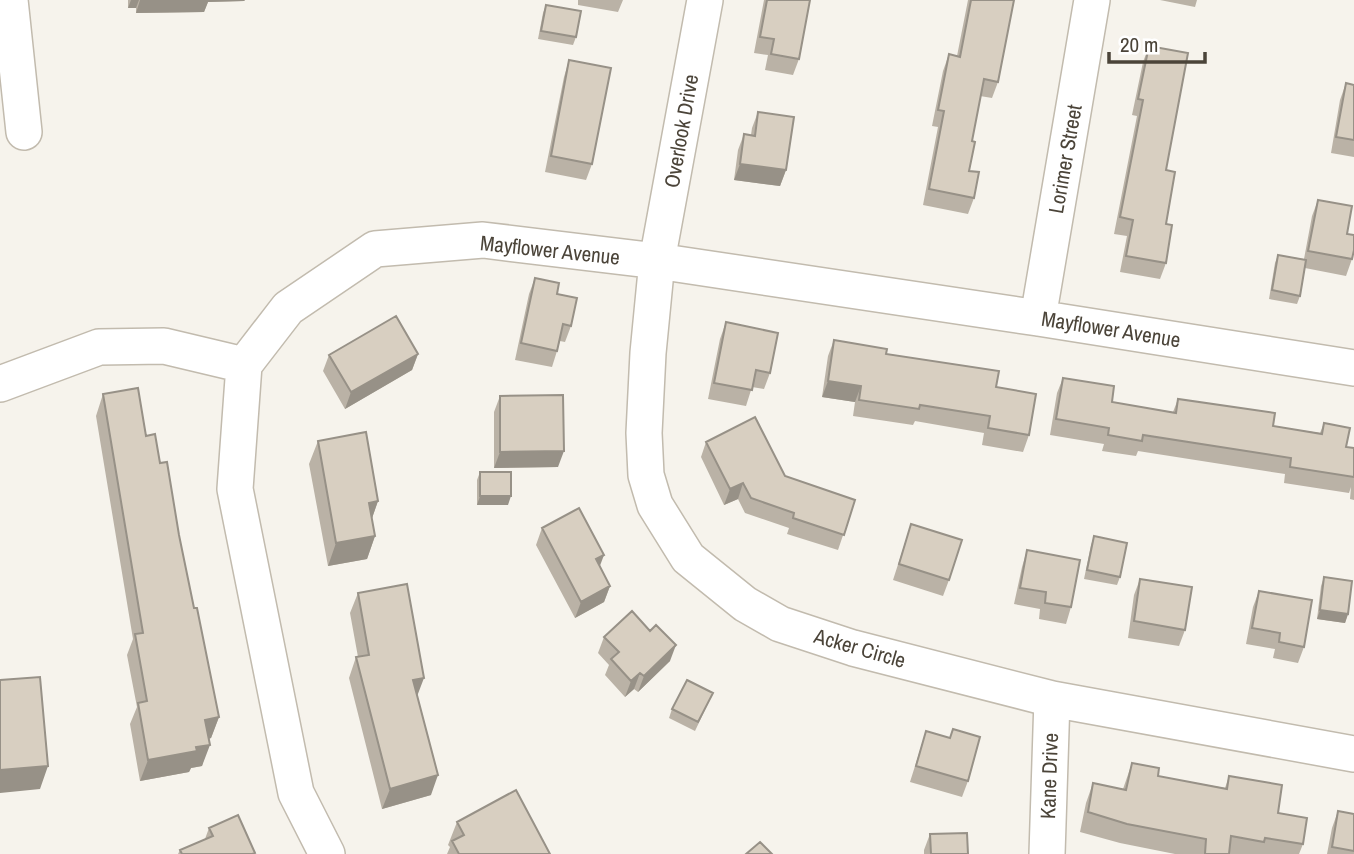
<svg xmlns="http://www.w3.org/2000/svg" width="1354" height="854" font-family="'Archivo Narrow',sans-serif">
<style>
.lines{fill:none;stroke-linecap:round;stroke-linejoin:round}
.minor-casing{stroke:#c2bbae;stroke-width:38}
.minor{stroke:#fff;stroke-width:35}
.wall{fill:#bab2a6}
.shaded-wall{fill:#979187}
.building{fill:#d8cfc1;stroke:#979187;stroke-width:2}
.labels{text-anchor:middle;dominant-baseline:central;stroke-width:6;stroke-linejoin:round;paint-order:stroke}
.street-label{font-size:21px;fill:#4b4439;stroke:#fff}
</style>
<rect width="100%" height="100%" fill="#f6f3ec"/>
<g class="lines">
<defs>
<path id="minor" d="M10,0L24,132
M705,0L657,261L648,353L644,433L646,475L655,505L688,558L745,604L780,624L853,648L1052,699L1354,754
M1038,318L1092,0
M0,384L99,347L164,346L244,365
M327,854L296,793L235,489L244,365L288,308L375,249L483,240L657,261L1038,318L1354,368
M1047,854L1052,699"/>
</defs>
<use href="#minor" class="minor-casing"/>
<use href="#minor" class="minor"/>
</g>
<path class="wall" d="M128,0H245L244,1L208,2L204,12L136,13V8H128Z
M578,0H623L618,12L578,5Z
M764,0H810L799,59L793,75L765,70L768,55L754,53Z
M968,0H1014L998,82L992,98L980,96L972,141L969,171L974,198L968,214L923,205L938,127L932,126L943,71L949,54L957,56Z
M1160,0H1197L1195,7Z
M546,5L576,37L573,45L538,39L543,13Z
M1149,46L1166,170V263L1160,279L1120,272L1127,236L1114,234L1137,116L1132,115L1143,62Z
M569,60L592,164L586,180L545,172L564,77Z
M1346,83L1354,85V157L1331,153L1340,100Z
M758,112L786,170L780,186L734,180L738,150L744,134L751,135L752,128Z
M1318,200L1347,234L1352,259L1346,276L1305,268L1300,296L1297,304L1269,299L1275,263L1278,255L1304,259L1312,216Z
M535,278L557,294L571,326L565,342L560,341L557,351L552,367L515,360L529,294Z
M726,322L770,373L764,389L752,387L746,406L708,399L720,339Z
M834,340L996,387L1029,435L1023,452L982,445L984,433L915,421L913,425L853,416L855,402L822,397L828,356Z
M418,354L412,370L345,409L323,371L329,355Z
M1063,378L1112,402L1173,412L1178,399L1273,426L1320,433L1324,423L1346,447L1354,448V500L1350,499L1351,487L1349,493L1284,483L1285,474L1138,451L1136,456L1102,451L1104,444L1050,435L1057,393Z
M103,394L146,436L160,463L179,535L194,608L219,717L211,738L209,739L202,766L191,768L189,772L140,781L130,724L137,707L127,655L133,639L96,416Z
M500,396L558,467L494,468V412Z
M318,441L378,501L372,518L375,536L367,559L328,566L309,464Z
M706,442L785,476L855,500L838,550L787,534L789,528L745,513L738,499L724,505L701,457Z
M480,472L508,505H477V480Z
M911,524L949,580L943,596L893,580Z
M542,528L599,566L610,586L604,602L575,618L536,545Z
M1094,536L1120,577L1117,585L1084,579L1091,545Z
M1027,550L1071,607L1066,624L1039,619L1040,609L1014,604L1022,567Z
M1324,577L1348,614L1345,623L1317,619L1321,586Z
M1140,579L1185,630L1179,646L1128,638L1134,595Z
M1259,591L1304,647L1298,663L1273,658L1275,649L1246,644L1253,607Z
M358,593L431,795L382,809L349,678L356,657H358L350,613Z
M604,637L670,661L638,692L634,689L625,697L605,675L609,665L598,653Z
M713,693L695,731L669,718L672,709Z
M926,731L968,781L962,797L910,782Z
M1132,763L1158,776L1225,788L1229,776L1278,813L1303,844L1299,854H1175L1120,843L1080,832L1086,803L1093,783L1123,789Z
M1338,811L1354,814V854H1327L1332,828Z
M457,822L550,854H447L450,847L448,845Z
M209,828L255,854H178L180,850L205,839Z
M930,834L968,854H924V850Z"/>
<path class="shaded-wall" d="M131,0H139L136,8H128Z
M140,0H245L244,1L208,2L204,12L136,13Z
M740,164L786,170L780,186L734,180Z
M418,354L412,370L345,409L351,392Z
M828,381L861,386L855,402L822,397Z
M564,451L558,467L494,468L500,452Z
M743,483L738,499L724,505L730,489Z
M480,496H511L508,505H477Z
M378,501L370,524L369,503Z
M375,536L367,559L328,566L336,543Z
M604,555L598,571L596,559Z
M610,586L604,602L575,618L581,602Z
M1320,610L1348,614L1345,623L1317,619Z
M676,645L670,661L638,692L644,676Z
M640,673L634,689L625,697L631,681Z
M424,678L416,699L413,680Z
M219,717L211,738L198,741L205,720Z
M210,745L202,766L191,768L189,772L140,781L148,760L196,747Z
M48,766L40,789L0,793V770Z
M438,775L431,795L382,809L390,789Z"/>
<path class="building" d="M767,0H810L799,59L771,54L774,39L760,37Z
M971,0H1014L998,82L984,79L972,141L975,142L969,171L979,172L974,198L929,189L944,111L938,110L949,54L960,57Z
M546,5L581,11L576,37L541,31Z
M1149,46L1188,53L1166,170L1175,172L1166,224L1172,225L1166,263L1126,256L1133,220L1120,217L1143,100L1138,99Z
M569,60L611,68L592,164L551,156Z
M1346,83L1354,85V140L1336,137Z
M758,112L794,117L786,170L740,164L744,134L755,136Z
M1318,200L1352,206L1347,234L1354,235V250L1352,259L1308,251Z
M1278,255L1306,260L1300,296L1272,290Z
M535,278L559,283L557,294L577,298L571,326L563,324L557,351L521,343Z
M396,316L418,354L351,392L329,355Z
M726,322L778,333L770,373L756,370L752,390L714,383Z
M834,340L887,349L886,354L999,371L996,387L1036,394L1029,435L988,428L990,416L920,405L919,409L859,400L861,386L828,381Z
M1063,378L1114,386L1112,402L1176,413L1178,399L1275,413L1273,426L1322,434L1324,423L1350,428L1346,447L1354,448V477L1290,467L1291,458L1143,435L1142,441L1108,435L1109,428L1056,419Z
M138,388L146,436L155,434L160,463L167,462L179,535L194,608H197L219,717L205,720L210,745L196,747L197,751L148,760L138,703L147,701L135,634L143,633L103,394Z
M563,395L564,451L500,452V396Z
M755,417L785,476L855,500L844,535L793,518L794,513L751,498L743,483L730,489L706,442Z
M366,432L378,501L369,503L375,536L336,543L318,441Z
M480,472H511V496H480Z
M579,508L604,555L596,559L610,586L581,602L542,528Z
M911,524L962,540L949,580L899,564Z
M1094,536L1127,543L1120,577L1087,570Z
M1027,550L1080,560L1071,607L1045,603L1046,592L1020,588Z
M1324,577L1352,581L1348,614L1320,610Z
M1140,579L1192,587L1185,630L1134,621Z
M407,584L424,678L413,680L438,775L390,789L356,657L369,655L358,593Z
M1259,591L1312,600L1304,647L1279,642L1280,633L1252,628Z
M632,611L650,631L656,625L676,645L644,676L640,673L631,681L611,659L619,652L604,637Z
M40,677L48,766L0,770V680Z
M687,680L713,693L698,722L672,709Z
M953,729L980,737L968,781L916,766L926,731L950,738Z
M1132,763L1159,768L1158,776L1227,789L1229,776L1282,785L1278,813L1307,818L1303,844L1265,838L1264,842L1231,836L1229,854H1205L1206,839L1127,824L1088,812L1093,783L1126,790Z
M516,790L550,854H459L452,841L464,835L457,822Z
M1338,811L1354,814V851L1332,847Z
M238,815L255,853L252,854H182L180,850L213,836L209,828Z
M967,833L968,854H931L930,834Z
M760,842L772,854H746Z"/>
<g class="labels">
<g class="street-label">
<text transform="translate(681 131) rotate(-80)">Overlook Drive</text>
<text transform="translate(1065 159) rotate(-80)">Lorimer Street</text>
<text transform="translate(550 250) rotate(6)">Mayflower Avenue</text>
<text transform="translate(1111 329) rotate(9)">Mayflower Avenue</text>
<text transform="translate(860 648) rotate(16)">Acker Circle</text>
<text transform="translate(1049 776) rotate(-88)">Kane Drive</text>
</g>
</g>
<path d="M1109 52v10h96v-10" fill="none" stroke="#4b4439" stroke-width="3.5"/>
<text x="1120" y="52" font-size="21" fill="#4b4439" stroke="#ffffff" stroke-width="5" paint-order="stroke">20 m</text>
</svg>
